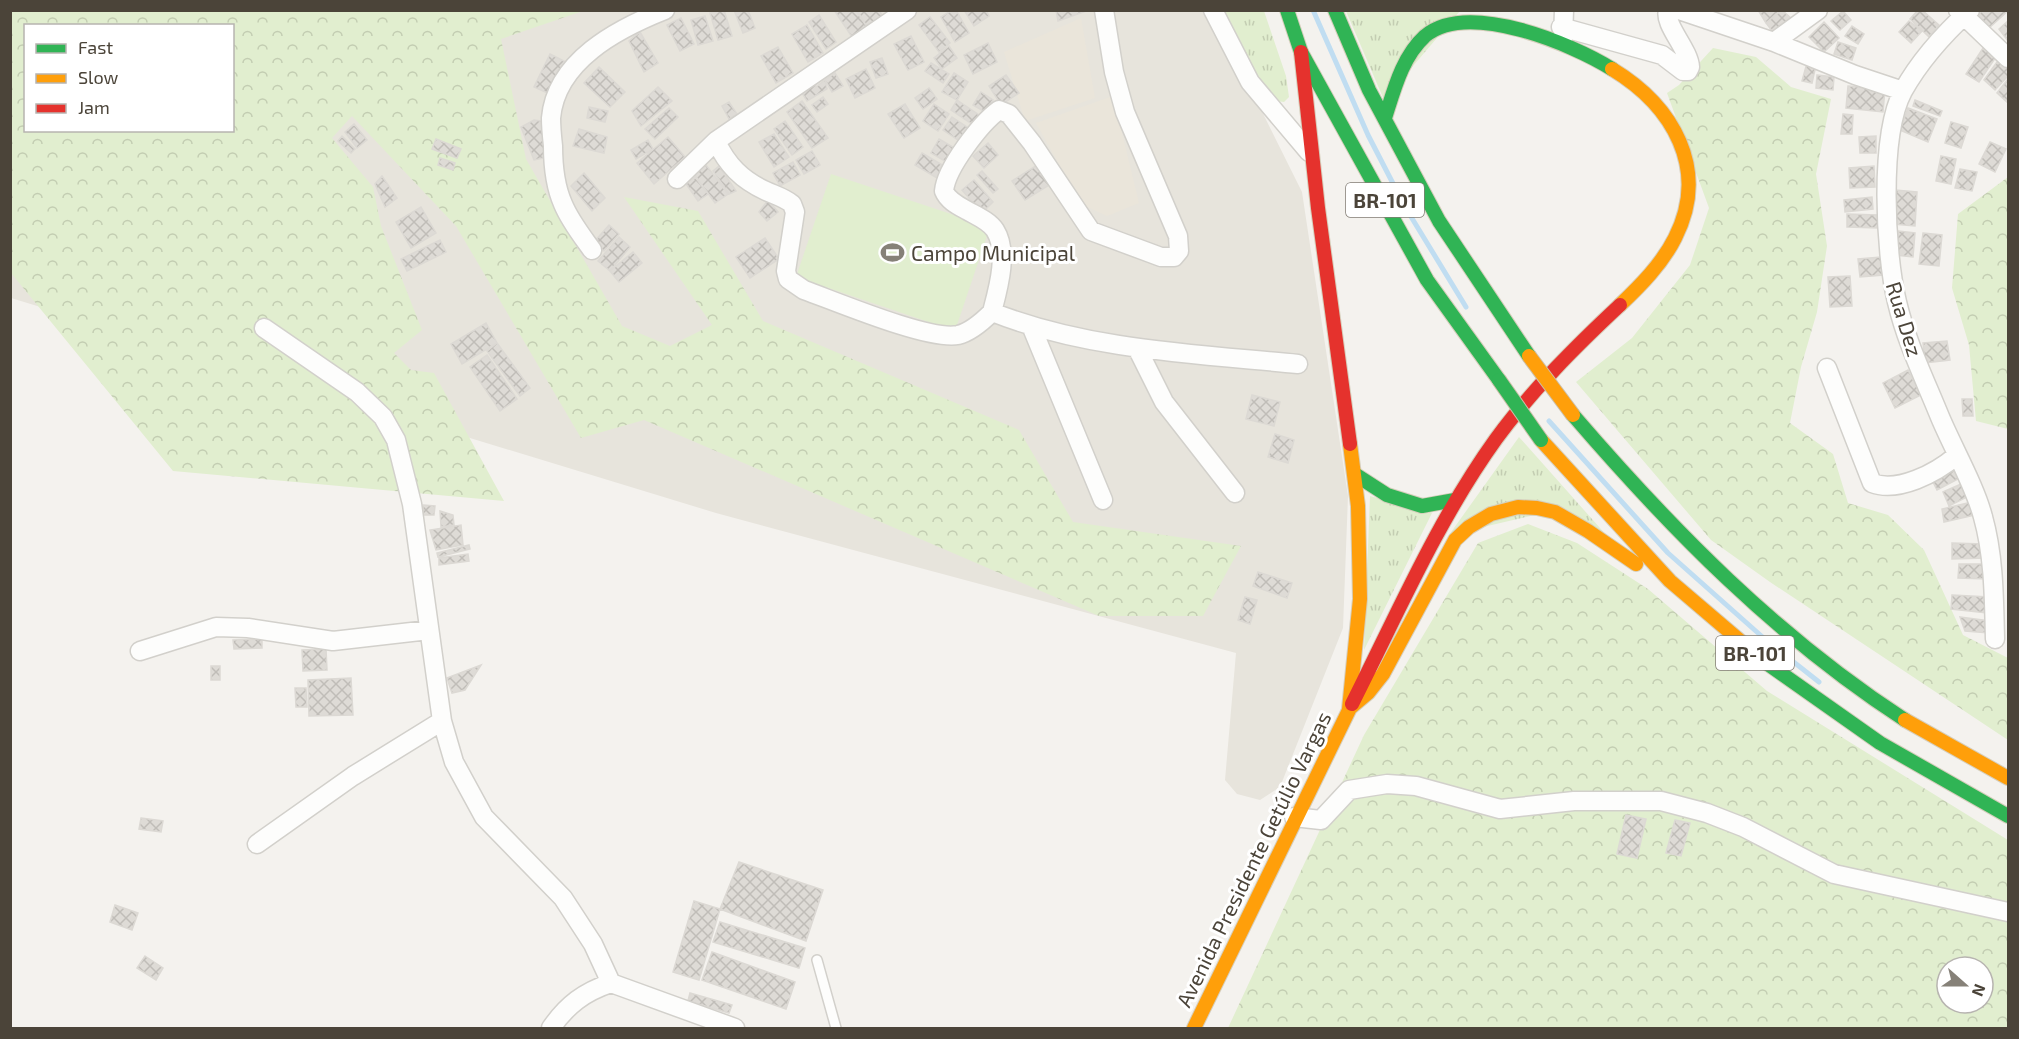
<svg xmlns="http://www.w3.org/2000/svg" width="2019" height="1039" font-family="'Exo 2',sans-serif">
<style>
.residential{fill:#e7e4dc;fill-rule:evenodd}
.education{fill:#eae5da}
.grass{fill:url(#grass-tufts)}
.forest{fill:url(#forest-crowns);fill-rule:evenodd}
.pitch{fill:#e1eecf}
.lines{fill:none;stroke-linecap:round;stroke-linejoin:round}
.stream{stroke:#c0ddf1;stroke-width:5}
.building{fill:url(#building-cross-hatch);stroke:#dcd9d4;stroke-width:1.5}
.lane-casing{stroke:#d2d0cb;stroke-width:12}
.street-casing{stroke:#d2d0cb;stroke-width:21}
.fast-casing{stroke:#d6cebb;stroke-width:16}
.slow-casing{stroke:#d6cebb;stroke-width:16}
.jam-casing{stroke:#d6cebb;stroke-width:16}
.lane{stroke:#fdfdfc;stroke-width:9}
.street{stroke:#fdfdfc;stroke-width:18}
.fast{stroke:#30b455;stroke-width:14}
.slow{stroke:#ff9f0a;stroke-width:14}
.jam{stroke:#e5322d;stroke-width:14}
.fast-bridge-casing{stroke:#ccbfa9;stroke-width:16;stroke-linecap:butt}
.slow-bridge-casing{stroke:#ccbfa9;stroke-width:16;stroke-linecap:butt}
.fast-bridge{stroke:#30b455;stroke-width:14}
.slow-bridge{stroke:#ff9f0a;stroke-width:14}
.labels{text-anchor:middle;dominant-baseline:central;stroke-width:6;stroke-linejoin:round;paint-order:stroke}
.shield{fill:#fff;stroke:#817c74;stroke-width:1.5}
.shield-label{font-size:20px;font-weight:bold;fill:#4b4439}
.poi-label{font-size:21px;fill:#4b4439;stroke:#fff;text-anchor:start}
.street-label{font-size:21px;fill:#4b4439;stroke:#fff}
</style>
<defs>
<pattern id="grass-tufts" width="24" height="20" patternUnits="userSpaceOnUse" patternTransform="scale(1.5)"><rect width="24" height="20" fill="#e1eecf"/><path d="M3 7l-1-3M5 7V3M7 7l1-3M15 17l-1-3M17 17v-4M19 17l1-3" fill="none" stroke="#c3cdb2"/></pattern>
<pattern id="forest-crowns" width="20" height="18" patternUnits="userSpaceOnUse" patternTransform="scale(1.5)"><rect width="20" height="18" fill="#e1eecf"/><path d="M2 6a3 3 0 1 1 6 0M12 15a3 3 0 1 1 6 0" fill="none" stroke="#c3cdb2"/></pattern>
<pattern id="building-cross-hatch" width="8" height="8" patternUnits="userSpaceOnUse" patternTransform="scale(1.5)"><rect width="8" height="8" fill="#dedbd6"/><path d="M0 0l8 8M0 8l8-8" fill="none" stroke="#c0bdb8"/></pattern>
</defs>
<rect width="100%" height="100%" fill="#f4f2ee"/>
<path class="residential" d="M10,11H1212L1302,192L1348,496L1343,628L1280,787L1260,800L1237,794L1225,780L1236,653L716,513L11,298ZM26,26H232V130H26Z"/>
<path class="education" d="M1081,18L1095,98L1025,121L1004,52Z
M1113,96L1139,203L1107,216L1081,204L1036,123Z"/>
<path class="grass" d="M1222,11H1264L1286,76L1289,97L1284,102L1276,101L1257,79Z
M1346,11H1460L1384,100Z
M1519,437L1608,537L1564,508L1449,535Z
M1370,496L1432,513L1364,650Z"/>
<path class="forest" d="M10,11H583L501,39L526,159L622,326L670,346L712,325L624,197L698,211L763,321L1019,430L1073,522L1241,546L1203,616H1099L644,420L581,438L456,226L352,116L332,138L373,187L381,226L422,330L394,353L411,370L434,373L504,501L173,471L11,273ZM26,26H232V130H26Z
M1713,48L1756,57L1791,87L1831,99L1816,174L1827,246L1817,312L1801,367L1790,423L1833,454L1848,503L1888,515L1924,550L1963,635L2008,658V740L1770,582L1711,540L1576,382L1632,338L1690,265L1709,208L1667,93L1679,85Z
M2008,177V429L1976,421L1969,345L1952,288L1958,214Z
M1528,524L1577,543L1648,589L1767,691L2008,840V1028H1228L1364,735L1478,543ZM1947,967H1983V1003H1947Z"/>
<path class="pitch" d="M831,174L990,227L955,331L796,277Z"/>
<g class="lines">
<path class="stream" d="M1313,10L1368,135L1401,199
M1410,215L1466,307
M1549,421L1668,553L1767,641L1819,682"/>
</g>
<path class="building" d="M724,10L732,36L718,40L710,13Z
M734,10H748L755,28L743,33Z
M834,10H856L867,27L852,37Z
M857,10H879L883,17L867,27Z
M952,10H956L969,33L955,42L941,17Z
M964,10H986L989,16L974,26Z
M1056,10H1089L1058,21Z
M1758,10H1781L1766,23Z
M1782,10L1793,20L1775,35L1766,23Z
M1918,10H1922L1939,25L1929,37L1910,19Z
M1983,10H2008V11L1989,28L1978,15Z
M1843,11L1851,20L1840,30L1831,21Z
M819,15L836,42L826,49L809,22Z
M705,16L713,41L698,45L691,20Z
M930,17L950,43L939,52L919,25Z
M681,18L694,44L680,51L667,25Z
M1909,21L1922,31L1911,43L1899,32Z
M2008,21V41L1999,29Z
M1824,22L1839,38L1824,52L1809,37Z
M807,25L823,53L808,62L792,34Z
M1852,26L1864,34L1858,44L1845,36Z
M640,32L658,63L644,72L629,41Z
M911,36L924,62L908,70L894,44Z
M1838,42L1856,48L1852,60L1834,54Z
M988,43L997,62L973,74L964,55Z
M1985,45L1998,54L1979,82L1966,74Z
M949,46L957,58L942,69L934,58Z
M778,47L793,73L776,83L761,56Z
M550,54L570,64L554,96L534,87Z
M882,58L888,74L876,78L870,62Z
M2000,58L2008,66V76L1995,90L1984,80Z
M931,63L949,74L943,83L925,71Z
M1807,63L1816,65L1812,83L1802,81Z
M599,67L625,92L610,107L584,83Z
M866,69L875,88L855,98L846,79Z
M835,73L843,86L832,92L825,80Z
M954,73L968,82L957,100L942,92Z
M1006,75L1019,93L1001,105L989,86Z
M1817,75L1834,77L1833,90L1816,88Z
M2008,79V103L1997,93Z
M825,80L827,89L807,101L802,93L815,83L816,87Z
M1848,86L1885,89L1883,112L1846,108Z
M658,87L672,101L641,126L632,111Z
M929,88L937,99L923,109L915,98Z
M981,92L993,100L985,112L973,105Z
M823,97L828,104L817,112L812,105Z
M957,100L982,117L975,126L951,110Z
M1915,100L1942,111L1940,116L1913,106Z
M802,101L828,138L812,148L787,112Z
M729,102L737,114L729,119L722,106Z
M905,104L920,128L904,138L888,114Z
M934,104L949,114L938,131L923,121Z
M589,107L608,111L605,122L587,118Z
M669,108L678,117L655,139L645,129Z
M1908,108L1937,119L1928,142L1900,130Z
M1843,114L1853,115L1852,134H1841Z
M952,117L973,131L964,144L943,130Z
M534,120L547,122L549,157L534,160L521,127Z
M785,121L803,147L792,155L774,129Z
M1951,122L1968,127L1961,148L1945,143Z
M354,124L367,140L357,148L345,132Z
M579,129L607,137L604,153L573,146Z
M774,134L789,157L774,167L759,142Z
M342,136L355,149L351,153L338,141Z
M1876,136V153H1860L1859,137Z
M668,137L685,157L654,184L637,163Z
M436,139L461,149L457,158L432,149Z
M939,139L958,150L950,164L931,153Z
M648,140L653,149L636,159L631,150Z
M1990,142L2006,149L1995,172L1979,164Z
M988,143L998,155L984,168L973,156Z
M812,151L820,165L804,174L796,160Z
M922,153L944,166L937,178L915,165Z
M1941,156L1956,159L1951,184L1936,181Z
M440,158L455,163L453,170L438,165Z
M793,162L800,175L780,186L773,173Z
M1042,162L1054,182L1025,200L1012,181Z
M706,165L728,194L715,203L694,174Z
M719,166L736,191L729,194L713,171Z
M1874,166L1875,187L1850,188L1849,168Z
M1960,169L1977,172L1972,191L1955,188Z
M982,171L998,189L993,193L977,175Z
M584,173L605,198L592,211L571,186Z
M382,176L397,198L385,207L375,184Z
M695,177L708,194L698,201L686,184Z
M974,180L993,202L982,213L962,190Z
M1895,190L1917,192L1915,226L1893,224Z
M1872,197L1873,209L1845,212L1844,200Z
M768,200L778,212L767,221L759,212Z
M421,207L436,233L411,248L396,222Z
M1847,214L1878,215V228L1847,227Z
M609,225L619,234L604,251L594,242Z
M1898,231L1915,233L1913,257L1895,255Z
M1923,233L1942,235L1939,266L1919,264Z
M619,237L630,247L610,271L598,261Z
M765,238L779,259L750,278L736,257Z
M440,240L446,252L407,271L401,259Z
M633,252L642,263L619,282L610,271Z
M1881,257L1884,275L1860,277L1858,259Z
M1850,276L1852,306L1830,307L1828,277Z
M486,323L497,343L462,364L451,344Z
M1947,341L1950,360L1925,363L1923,343Z
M497,343L530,388L520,396L487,351Z
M487,355L517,399L500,411L470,367Z
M1908,370L1921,395L1895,408L1883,383Z
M1252,395L1280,402L1274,426L1246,419Z
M1962,399H1972L1973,416H1963Z
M1275,434L1294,440L1288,463L1268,457Z
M1954,465L1960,478L1937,490L1931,478Z
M1961,484L1967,497L1949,506L1943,492Z
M1972,502L1975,515L1944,522L1942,509Z
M423,505L435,506L434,515H423Z
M440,511L453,515L454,525L441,527Z
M461,525L463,545L436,550L430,530Z
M1952,543L1983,544L1986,558L1952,559Z
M469,545L470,549L438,557L437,553Z
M468,554L469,561L439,565V558Z
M1959,564H1985L1987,579L1958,578Z
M1258,572L1292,583L1287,598L1253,586Z
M1952,595L1989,597L1987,613L1951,609Z
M1245,597L1257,600L1250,624L1238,620Z
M1960,617L1990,621L1989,633L1965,631Z
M262,639V648L234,649L233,640Z
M326,649L327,670L303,671L302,650Z
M481,665L465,690L452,693L447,678Z
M211,666H220V680H211Z
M351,678L353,715L309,716L308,680Z
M295,688H306L307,707H296Z
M1626,815L1646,819L1637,858L1617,854Z
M141,818L163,821L161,832L139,829Z
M1675,820L1690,823L1681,856L1666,853Z
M739,862L823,890L806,941L720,909Z
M694,901L720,909L699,980L673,972Z
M115,905L138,913L132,930L110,922Z
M720,922L805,948L799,968L713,942Z
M712,952L795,982L786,1009L702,980Z
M145,956L163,968L156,980L137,968Z
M690,993L732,1005L729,1013L688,1001Z"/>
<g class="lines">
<defs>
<path id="lane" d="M817,960L836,1028"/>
<path id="street" d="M907,10L716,141C727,165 742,180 766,191C775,195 785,198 792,204L795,212L786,271L788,279L804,290C835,301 929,341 958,335C971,332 983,321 992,312C1088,350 1196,354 1298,364
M1213,10L1250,82L1309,152
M1679,10L1774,42L1855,75L1903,91
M1958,10L2008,58
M1970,10C1946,32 1919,62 1903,91C1879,136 1885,253 1897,302C1906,341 1925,380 1940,417C1953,448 1975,486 1983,517C1994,556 1994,599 1995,639
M1561,27L1662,55L1683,71H1688L1690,67C1689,49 1663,24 1668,10
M1563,39L1564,10
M1774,42L1818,10
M677,179L716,141
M592,250C582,236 570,221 563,204C555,186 553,166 553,146C552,137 551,127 551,118C556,61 617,29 665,10
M992,312C998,289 1009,252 995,230C989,221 977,216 968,211C959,206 948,201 944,191C946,168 981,123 999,110L1009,114L1032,143L1091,231L1161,257H1174L1179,251L1178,236L1125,112L1114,72L1104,10
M264,328L357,392L383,417L396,440L412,504L442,721L454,762L484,817L563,898L593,944L611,983
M1032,328L1103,500
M1137,348L1164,402L1235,493
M1827,368L1872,483C1898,493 1936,473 1956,456
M140,651L216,627L248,628L333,641L429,630
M1294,817L1321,820L1349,790L1387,784L1416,786L1500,809L1574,801H1661L1707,813L1743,827L1834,874L2008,912
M257,844L353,776L442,721
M551,1028C567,1005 584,992 611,983L735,1028"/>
<path id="fast" d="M1287,10L1301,52L1427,280L1499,380
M1335,10L1369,90L1439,221L1529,356
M1385,118C1394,90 1402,57 1425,36C1468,0 1572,44 1612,69
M1573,415C1672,530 1777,637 1905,720
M1356,475L1387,495L1422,506L1455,500
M1765,662L1880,743L2008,816"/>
<path id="slow" d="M1612,69C1673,106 1710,169 1675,238C1662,264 1640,286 1620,305
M1541,440L1670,581L1765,662
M1349,709L1360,599L1358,506L1350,444
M1349,709L1368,693L1383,674L1455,540L1469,527L1491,514L1518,507L1537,508L1555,512L1588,531L1636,564
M1905,720L2008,778
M1194,1028L1352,704"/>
<path id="jam" d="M1301,52L1318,208L1350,444
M1352,704C1397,615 1437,521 1496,439C1532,390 1575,347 1620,305"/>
</defs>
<use href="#lane" class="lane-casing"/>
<use href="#street" class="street-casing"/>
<use href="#fast" class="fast-casing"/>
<use href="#slow" class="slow-casing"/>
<use href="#jam" class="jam-casing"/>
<use href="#lane" class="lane"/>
<use href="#street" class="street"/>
<use href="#fast" class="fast"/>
<use href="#slow" class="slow"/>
<use href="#jam" class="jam"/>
<defs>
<path id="fast-bridge" d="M1499,380L1541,440"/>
<path id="slow-bridge" d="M1529,356L1573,415"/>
</defs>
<use href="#fast-bridge" class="fast-bridge-casing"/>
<use href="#slow-bridge" class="slow-bridge-casing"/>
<use href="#fast-bridge" class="fast-bridge"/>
<use href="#slow-bridge" class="slow-bridge"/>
</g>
<defs>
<symbol id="stadium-bare" viewBox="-9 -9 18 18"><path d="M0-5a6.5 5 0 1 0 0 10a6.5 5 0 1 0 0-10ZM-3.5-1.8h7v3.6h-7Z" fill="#868178" stroke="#fff" stroke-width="2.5" paint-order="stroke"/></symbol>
</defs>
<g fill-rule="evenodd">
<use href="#stadium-bare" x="876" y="236" width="33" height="33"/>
</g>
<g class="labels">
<g class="shield">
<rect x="1346" y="183" width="78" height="34" rx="4.5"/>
<rect x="1716" y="636" width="78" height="34" rx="4.5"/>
</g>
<g class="shield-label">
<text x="1385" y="200">BR-101</text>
<text x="1755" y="653">BR-101</text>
</g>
<g class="poi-label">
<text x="911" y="252">Campo Municipal</text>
</g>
<g class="street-label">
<text transform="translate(1905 319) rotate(73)">Rua Dez</text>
<text transform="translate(1253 859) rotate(-64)">Avenida Presidente Getúlio Vargas</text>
</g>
</g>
<rect width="2019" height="1039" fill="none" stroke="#4b4439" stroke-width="24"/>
<rect x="24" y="24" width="210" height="108" fill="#ffffff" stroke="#b7b4b0" stroke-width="1.5"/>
<rect x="36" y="44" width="30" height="9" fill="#30b455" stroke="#b7b4b0" stroke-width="1.5"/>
<text x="78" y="54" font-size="18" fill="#4b4439">Fast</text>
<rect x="36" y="74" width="30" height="9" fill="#ff9f0a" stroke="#b7b4b0" stroke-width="1.5"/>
<text x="78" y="84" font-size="18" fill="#4b4439">Slow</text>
<rect x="36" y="104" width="30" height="9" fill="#e5322d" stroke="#b7b4b0" stroke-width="1.5"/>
<text x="78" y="114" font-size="18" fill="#4b4439">Jam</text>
<g transform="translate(1965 985) rotate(111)"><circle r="28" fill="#ffffff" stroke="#b7b4b0" stroke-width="1.5"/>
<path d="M0-4.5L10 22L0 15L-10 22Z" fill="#868178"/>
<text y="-9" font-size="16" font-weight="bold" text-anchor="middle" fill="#4b4439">N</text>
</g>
</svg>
